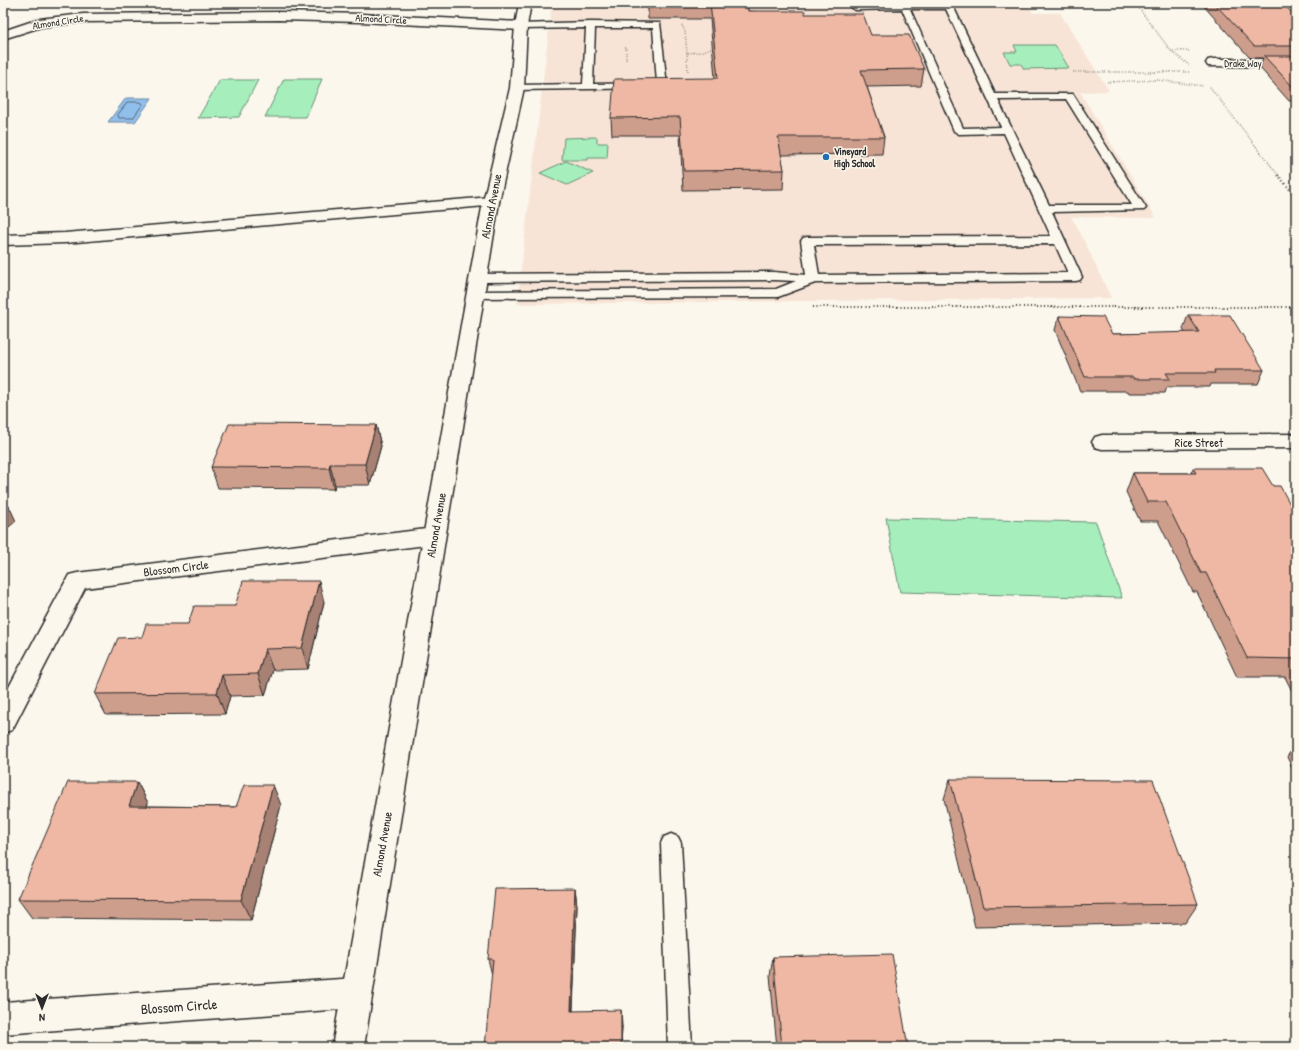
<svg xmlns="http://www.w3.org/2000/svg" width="1299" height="1050" font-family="'Patrick Hand',sans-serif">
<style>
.built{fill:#f7e4d6}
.green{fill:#a6efbc;stroke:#688d74}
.water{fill:#91bfeb;stroke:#68849e}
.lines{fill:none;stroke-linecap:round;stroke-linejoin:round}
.shore{stroke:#546678;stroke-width:1}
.service-casing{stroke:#2b2b2b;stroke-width:3}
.minor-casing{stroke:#2b2b2b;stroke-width:3}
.tertiary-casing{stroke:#2b2b2b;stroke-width:3}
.path-far1{stroke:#2b2b2b;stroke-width:1.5;stroke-dasharray:0.5 2;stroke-linecap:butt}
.path{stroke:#2b2b2b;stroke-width:2;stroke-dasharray:1 2.5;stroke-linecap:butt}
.service{fill:#fbf7ec;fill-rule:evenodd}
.minor{fill:#fbf7ec;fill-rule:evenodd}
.tertiary{fill:#fbf7ec;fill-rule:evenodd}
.wall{fill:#ce9e8d;stroke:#2b2b2b}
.shaded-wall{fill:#a78173;stroke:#2b2b2b}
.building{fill:#efb8a4;stroke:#2b2b2b}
.poi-dot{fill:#1f6fb2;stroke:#fbf7ec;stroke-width:1.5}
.labels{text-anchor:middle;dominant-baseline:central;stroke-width:3;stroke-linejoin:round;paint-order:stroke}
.far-street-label{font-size:10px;fill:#2b2b2b;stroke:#fbf7ec}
.far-poi-label{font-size:10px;font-weight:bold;fill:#2b2b2b;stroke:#fbf7ec;text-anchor:start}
.street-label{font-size:12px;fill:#2b2b2b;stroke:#fbf7ec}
.near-street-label{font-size:14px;fill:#2b2b2b;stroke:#fbf7ec}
</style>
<rect width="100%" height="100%" fill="#fbf7ec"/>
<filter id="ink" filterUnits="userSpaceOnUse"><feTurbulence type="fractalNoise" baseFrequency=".025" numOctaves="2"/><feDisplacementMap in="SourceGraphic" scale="8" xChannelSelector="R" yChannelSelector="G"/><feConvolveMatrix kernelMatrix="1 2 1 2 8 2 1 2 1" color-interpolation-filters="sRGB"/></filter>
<g filter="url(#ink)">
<path class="built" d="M552,3H1027L1033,13H1060L1109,91L1080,92L1156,218L1071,217L1078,228L1111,298L517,304Z"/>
<path class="green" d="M1014,45H1055L1069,68L1024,69L1021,64H1010L1004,52H1017Z
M284,79H322L306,117H265Z
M220,80H258L239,117L198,118Z
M597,137V143H608L607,158H588V160H562L564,138Z
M566,161L593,173L567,185L540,173Z
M886,518L1096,522L1122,598L900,592Z"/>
<path class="water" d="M126,98H152L135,122H108Z"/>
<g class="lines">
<path class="shore" d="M128,102H141L143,104L133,118H119L118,115Z"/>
<defs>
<path id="service" d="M849,3L859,4H952L995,94H1073L1146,208L1144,210L1052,212L1082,277L1080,280L1076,281L815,283L778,297L470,298L469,295L470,292L475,291L776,289L796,281L774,280L478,282L474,281L472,278L474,275L478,274L774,272L806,275L801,241L803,238L807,237L1051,236L1004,133L959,134L954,131L902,9L856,10L853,9ZM910,9H946L1001,127L963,128ZM1066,99L1132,205H1049L998,100ZM1055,244L1068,273L819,275L814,245Z
M591,22L660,23L667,86L666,88L513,90L512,88L513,86L517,85L583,84L586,28L521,29L518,28L516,26L518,24ZM595,28H653L657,83L593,84Z
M671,834L678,837L681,843L692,1047H668L661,843L664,837Z"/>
<path id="minor" d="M279,12L361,14L521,22L525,23L527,26L525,29L521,30L361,22L279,20L83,22L41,27L3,39V31L39,19L83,14Z
M1213,59H1296V67L1208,66L1206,63L1208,60Z
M491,197L497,199L499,202L497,205L65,243L3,245V235L65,233Z
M1296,434V448L1102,449L1095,447L1092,442L1095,437L1102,435Z
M434,528L442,530L445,536L442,542L434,544L85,588L12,730L3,733V698L69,575L77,573Z
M356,978L367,982L371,993L367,1004L356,1008L3,1034V1002Z"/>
<path id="tertiary" d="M519,3H531L527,26L524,88L499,202L364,1047H332L483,202L510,88L515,26Z"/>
</defs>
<use href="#service" class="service-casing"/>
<use href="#minor" class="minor-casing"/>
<use href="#tertiary" class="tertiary-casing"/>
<path class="path-far1" d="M1135,3L1171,51L1189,65
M682,25L685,32L687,53L701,52L714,47
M626,47V62
M1171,51H1190
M687,53L688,73
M1073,72H1190
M1107,82L1157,80L1204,86
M1210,87L1279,176"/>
<path class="path" d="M1278,175L1296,197
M813,307H1296"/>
<use href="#service" class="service"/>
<use href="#minor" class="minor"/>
<use href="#tertiary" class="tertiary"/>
</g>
<path class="wall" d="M648,3H747L748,11L805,14L871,35L924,69L921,86L867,87L884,137L882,154L781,155L784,170L783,189L683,190L680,135H612L611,118L715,78L710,19H648Z
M1201,3H1282L1296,17V103L1294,101H1289L1260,68L1263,58H1250Z
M1188,315L1264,370L1258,384H1211L1210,387H1167L1165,393H1129L1128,391H1080L1055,330L1059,316L1112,334L1185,333L1183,329Z
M376,425L381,446L370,485H335L334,489L218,488L211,467Z
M1193,468L1273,486L1296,515V699L1285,677H1237L1197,592H1193L1158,521H1140L1126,492L1133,473H1191Z
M324,602L308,669L273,670L265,695L230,696L225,714L106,715L95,694L188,624L235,606Z
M1296,743V776L1287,757Z
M950,779L1198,904L1185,923L975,927L944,799Z
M137,782L148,803L147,806L236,807L281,805L251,920L32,918L18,899Z
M575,888L577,906L573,1011L622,1026L621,1047L492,975L488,959Z
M773,957L908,1047H777L770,976Z"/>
<path class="shaded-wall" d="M376,425L381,446L370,485L365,464Z
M330,464L335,485L334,489L329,468Z
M9,506L16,521L3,532V511Z
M319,581L324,602L308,669L302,648Z
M265,649L273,670L265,695L258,674Z
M222,675L230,696L225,714L217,693Z
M137,782L148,803L140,826L129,806Z
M273,785L281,805L251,920L241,900Z
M575,888L577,906L572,1027L571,1011Z
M621,1010L622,1026L621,1047Z"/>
<path class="building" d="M710,3H747L748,11H805V14H863L871,35H909L924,69L861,70L884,137H778L784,170L684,171L680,117L611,118L614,79L718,78Z
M1214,3H1282L1296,17V46H1254Z
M1264,56H1296V88H1294Z
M1188,315H1230L1264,370H1214L1215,373H1166L1170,379H1134L1133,377H1085L1059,316L1103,317L1112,334L1199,332Z
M229,424L376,425L365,464H330L329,468L211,467Z
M1193,468H1262L1273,486H1280L1296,515V659L1247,658L1206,573H1201L1166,502H1147L1133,473H1196Z
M3,504L9,506L3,511Z
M243,581H319L302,648L265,649L258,674L222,675L217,693L95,694L118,638L142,637L146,624H188L194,606H235Z
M950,779L1153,780L1198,904L983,907Z
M68,782H137L129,806L236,807L244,785H273L241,900L18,899Z
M575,888L571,1011L621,1010V1047H485L493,959H488L495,889Z
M892,954L908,1047H782L773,957Z"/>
</g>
<circle class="poi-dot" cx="826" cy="157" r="4"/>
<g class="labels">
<g class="far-street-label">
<text transform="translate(381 19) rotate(3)">Almond Circle</text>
<text transform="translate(58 22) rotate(-9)">Almond Circle</text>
<text x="1243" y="63">Drake Way</text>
</g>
<g class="far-poi-label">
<text x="834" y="151">Vineyard<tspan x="834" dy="12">High School</tspan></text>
</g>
<g class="street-label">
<text transform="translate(491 206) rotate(-79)">Almond Avenue</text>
<text x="1199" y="442">Rice Street</text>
<text transform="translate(436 525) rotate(-80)">Almond Avenue</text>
<text transform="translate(176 568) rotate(-7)">Blossom Circle</text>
<text transform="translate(382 844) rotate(-80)">Almond Avenue</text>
</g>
<g class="near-street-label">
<text transform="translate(179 1006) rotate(-4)">Blossom Circle</text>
</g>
</g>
<rect width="1299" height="1050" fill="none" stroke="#fbf7ec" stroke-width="16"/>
<rect x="8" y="8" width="1283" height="1034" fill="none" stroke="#2b2b2b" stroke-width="1.5" filter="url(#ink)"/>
<g transform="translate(42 1008) rotate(180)" stroke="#fbf7ec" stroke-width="3" paint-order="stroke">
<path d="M0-3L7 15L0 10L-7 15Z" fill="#2b2b2b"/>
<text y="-6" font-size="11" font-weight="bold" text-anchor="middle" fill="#2b2b2b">N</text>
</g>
</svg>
